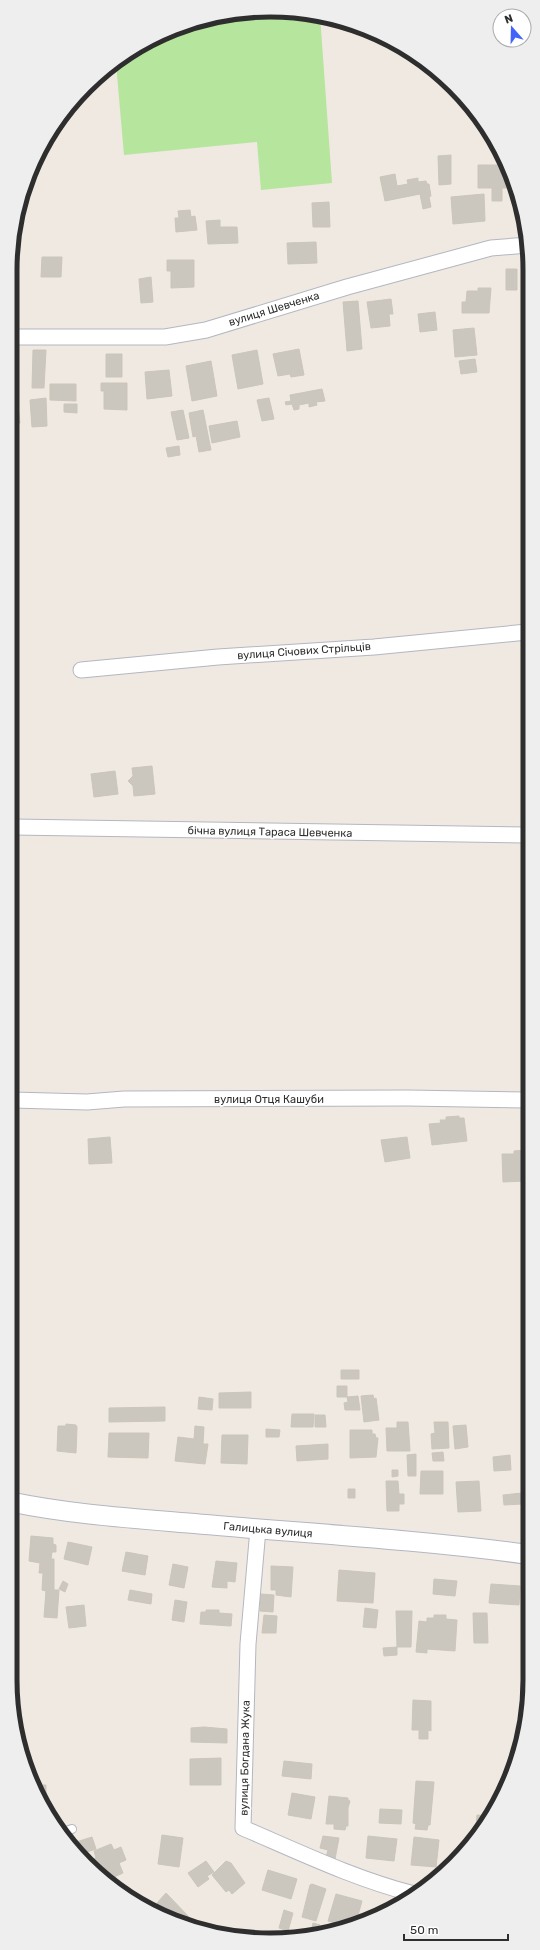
<svg xmlns="http://www.w3.org/2000/svg" width="540" height="1950" font-family="Rubik,sans-serif">
<style>
.green{fill:#b6e59e}
.building{fill:#cbc7bf;stroke:#cbc5ba}
.lines{fill:none;stroke-linecap:round;stroke-linejoin:round}
.service-casing{stroke:#b4b7c1;stroke-width:10}
.minor-casing{stroke:#b4b7c1;stroke-width:17}
.tertiary-casing{stroke:#b4b7c1;stroke-width:21}
.service{stroke:#fff;stroke-width:8}
.minor{stroke:#fff;stroke-width:15}
.tertiary{stroke:#fff;stroke-width:19}
.labels{text-anchor:middle;dominant-baseline:central;stroke-width:3.5;stroke-linejoin:round;paint-order:stroke}
.street-label{font-size:11px;fill:#2e2e2e;stroke:#fff}
.rim{fill:none;stroke:#2e2e2e;stroke-width:5}
</style>
<rect width="100%" height="100%" fill="#efe9e1"/>
<path class="green" d="M219,15H320L332,183L261,190L257,142L124,155L116,63L125,54Z"/>
<path class="building" d="M451,155V184L439,185L438,156Z
M478,165H506L507,188H502V201H492V188H478Z
M395,174L397,186L408,184L407,180L418,178V182L426,181L427,184H429L431,196L429,197L431,207L423,209L420,194L385,201L380,177Z
M484,194L485,221L453,224L451,197Z
M329,202L330,227H313L312,203Z
M190,210L191,217L195,216L197,230L176,232L175,218H179L178,211Z
M220,220V227H237L238,243L208,244L206,221Z
M316,242L317,263L288,264L287,243Z
M42,257H62L61,277H41Z
M167,260H194V287L171,288V271H167Z
M506,269H517V290H506Z
M151,277L153,302L141,303L139,279Z
M478,288H491L489,313H462V302H466L467,291H478Z
M391,299L393,314H389L390,326L371,328L367,302Z
M358,301L362,349L347,351L343,302Z
M435,312L437,330L420,332L418,314Z
M474,328L477,355L455,357L453,330Z
M299,349L304,375L291,377L290,374L278,376L273,354Z
M33,350H46L44,388H32Z
M257,350L263,384L238,389L232,355Z
M106,354H122V377H106Z
M475,359L477,372L461,374L459,361Z
M211,361L217,396L192,401L186,366Z
M169,370L172,396L147,399L145,372Z
M101,383H127V410L104,409V391H101Z
M50,384H76V401L50,400Z
M322,389L325,401L316,402L317,405L309,407V403L299,405V409L294,410L292,404L286,405L285,402L291,401L290,395Z
M14,391H16L20,423H14Z
M46,398L47,426L32,427L30,400Z
M269,398L274,419L262,421L257,400Z
M64,404H77V413L64,412Z
M183,410L189,438L177,440L171,412Z
M203,410L211,450L199,452L196,436L193,437L189,413Z
M237,421L240,437L212,443L209,426Z
M179,446L180,455L168,457L166,448Z
M152,766L155,794L134,796L133,786L128,781L133,776L132,768Z
M115,771L118,794L94,797L91,774Z
M459,1116V1118H464L467,1141L432,1145L429,1124L441,1123L440,1120H446V1117Z
M110,1137L112,1163L89,1164L88,1139Z
M407,1137L410,1158L385,1162L381,1140Z
M526,1150V1181L503,1182L502,1154H514V1151Z
M341,1370H359V1379H341Z
M337,1386H347V1397H337Z
M251,1392V1408H219V1393Z
M373,1395L374,1399L376,1398L379,1420L364,1422L361,1396Z
M358,1396L360,1410H345L344,1403L348,1402L347,1397Z
M199,1397L213,1399L212,1410L198,1409Z
M165,1407V1421L109,1422V1408Z
M292,1414H314L313,1427H291Z
M315,1415H325L326,1427H315Z
M397,1422H408L410,1451H387L386,1428H397Z
M434,1422H448L449,1448L432,1449L431,1434L435,1433Z
M66,1424L76,1425L77,1427L76,1453L57,1451L58,1426H66Z
M466,1425L468,1447L455,1449L453,1426Z
M195,1426L204,1427L203,1444H208L205,1464L175,1461L178,1437L194,1439Z
M266,1429L280,1430L279,1437H266Z
M350,1430H372V1434H375L376,1438H378L376,1457L350,1458Z
M109,1433H149L148,1458L108,1457Z
M222,1435H248L247,1464L221,1463Z
M328,1444V1459L297,1461L296,1446Z
M443,1452L444,1461H433L432,1453Z
M416,1454V1476H408L407,1455Z
M510,1455L511,1470L494,1471L493,1457Z
M392,1470H398V1476L392,1477Z
M421,1471H443V1494H420Z
M386,1481H398L399,1494H404V1504H399V1511H387Z
M479,1481L481,1511L458,1512L456,1482Z
M348,1489H355V1498H348Z
M522,1493V1504L504,1505L503,1495Z
M31,1536L53,1538V1544L56,1545V1552H52L51,1559H54V1590H59L57,1618L44,1617L46,1591L42,1590L43,1573H39L40,1563L29,1561Z
M68,1542L92,1547L88,1565L64,1559Z
M126,1552L148,1556L145,1575L122,1571Z
M216,1561L237,1563L235,1582L227,1581V1588L212,1587Z
M173,1564L188,1567L184,1588L169,1585Z
M271,1566L293,1567L291,1597L276,1595V1590H271Z
M339,1570L375,1573L373,1603L337,1601Z
M434,1579L457,1581L455,1596L433,1594Z
M63,1581L68,1584L65,1592L59,1589Z
M491,1584L520,1586L519,1605L489,1603Z
M130,1590L152,1594L151,1604L128,1600Z
M261,1594L274,1595L273,1612L260,1611Z
M175,1600L187,1602L184,1622L172,1620Z
M84,1605L86,1626L69,1628L66,1607Z
M365,1608L378,1610L376,1628L363,1627Z
M206,1610H219V1613L232,1614L231,1626L200,1624L201,1612H206Z
M396,1611H412L411,1647H397Z
M473,1613H487L488,1643H474Z
M264,1615L277,1616L276,1633H262Z
M434,1615H446V1619L457,1620L455,1651L427,1649V1653L416,1652L419,1621L427,1622V1618H434Z
M397,1647V1655L384,1656L383,1648Z
M413,1700L431,1701V1731L428,1730V1739H419V1730H412Z
M204,1727L227,1729V1743L191,1742V1728Z
M221,1758V1785H190V1759Z
M284,1761L312,1764L311,1779L282,1776Z
M416,1781L434,1782L430,1825H428L427,1830L415,1829L416,1824L413,1823Z
M33,1785H46V1806Z
M292,1793L315,1797L311,1819L288,1815Z
M329,1796L348,1798V1800L350,1801L348,1808V1826H346L345,1830L334,1829V1824H326Z
M380,1809L402,1810L401,1824L379,1823Z
M477,1815L490,1816L480,1827H476Z
M162,1835L183,1838L179,1867L158,1864Z
M323,1836L339,1838L335,1859L326,1857L328,1850L320,1848Z
M368,1836L397,1839L394,1861L366,1858Z
M92,1837L96,1849L87,1852L88,1854L79,1855L70,1844Z
M414,1837L439,1840L436,1867L411,1865Z
M111,1844L114,1850L121,1847L126,1860L119,1863L123,1873L110,1879L99,1870L94,1859L96,1858L94,1851Z
M206,1861L214,1872L207,1876L209,1879L198,1887L188,1873Z
M226,1861L231,1863L245,1883L232,1894L229,1890L226,1892L212,1875Z
M268,1870L297,1879L291,1899L262,1890Z
M312,1884L326,1889L316,1921L302,1917L310,1885Z
M166,1893L189,1917L185,1921L171,1918L157,1903Z
M336,1894L362,1901L355,1926L349,1927L328,1921Z
M284,1910L293,1913L288,1931L279,1928Z
M313,1923L320,1925L318,1931L311,1932Z"/>
<g class="lines">
<defs>
<path id="service" d="M63,1832L72,1829"/>
<path id="minor" d="M15,337H165L206,330L347,287L491,248L528,245
M81,670L218,657L374,647L527,632
M13,827L527,835
M12,1100L87,1102L124,1099L408,1098L526,1100
M258,1529L248,1644L243,1828C299,1852 355,1879 414,1894"/>
<path id="tertiary" d="M11,1502C69,1514 128,1518 188,1523C300,1533 413,1539 525,1554"/>
</defs>
<use href="#service" class="service-casing"/>
<use href="#minor" class="minor-casing"/>
<use href="#tertiary" class="tertiary-casing"/>
<use href="#service" class="service"/>
<use href="#minor" class="minor"/>
<use href="#tertiary" class="tertiary"/>
</g>
<g class="labels">
<g class="street-label">
<text transform="translate(274 309) rotate(-17)">вулиця Шевченка</text>
<text transform="translate(304 651) rotate(-4)">вулиця Січових Стрільців</text>
<text transform="translate(270 832) rotate(1)">бічна вулиця Тараса Шевченка</text>
<text x="269" y="1099">вулиця Отця Кашуби</text>
<text transform="translate(268 1530) rotate(5)">Галицька вулиця</text>
<text transform="translate(245 1758) rotate(-89)">вулиця Богдана Жука</text>
</g>
</g>
<path d="M0 0H540V1950H0ZM270 17H270A253 253 0 0 1 523 270V1680A253 253 0 0 1 270 1933H270A253 253 0 0 1 17 1680V270A253 253 0 0 1 270 17Z" fill="#eee" fill-rule="evenodd"/>
<path class="rim" d="M270 17H270A253 253 0 0 1 523 270V1680A253 253 0 0 1 270 1933H270A253 253 0 0 1 17 1680V270A253 253 0 0 1 270 17Z"/>
<g transform="translate(512 28) rotate(340)"><circle r="19" fill="#ffffff" stroke="#ababab"/>
<path d="M0-3L7 15L0 10L-7 15Z" fill="#4264fb"/>
<text y="-6" font-size="11" font-weight="bold" text-anchor="middle" fill="#2e2e2e">N</text>
</g>
<path d="M404 1934v6h104v-6" fill="none" stroke="#2e2e2e" stroke-width="2"/>
<text x="410" y="1934" font-size="12" fill="#2e2e2e" stroke="#ffffff" stroke-width="3" paint-order="stroke">50 m</text>
</svg>
